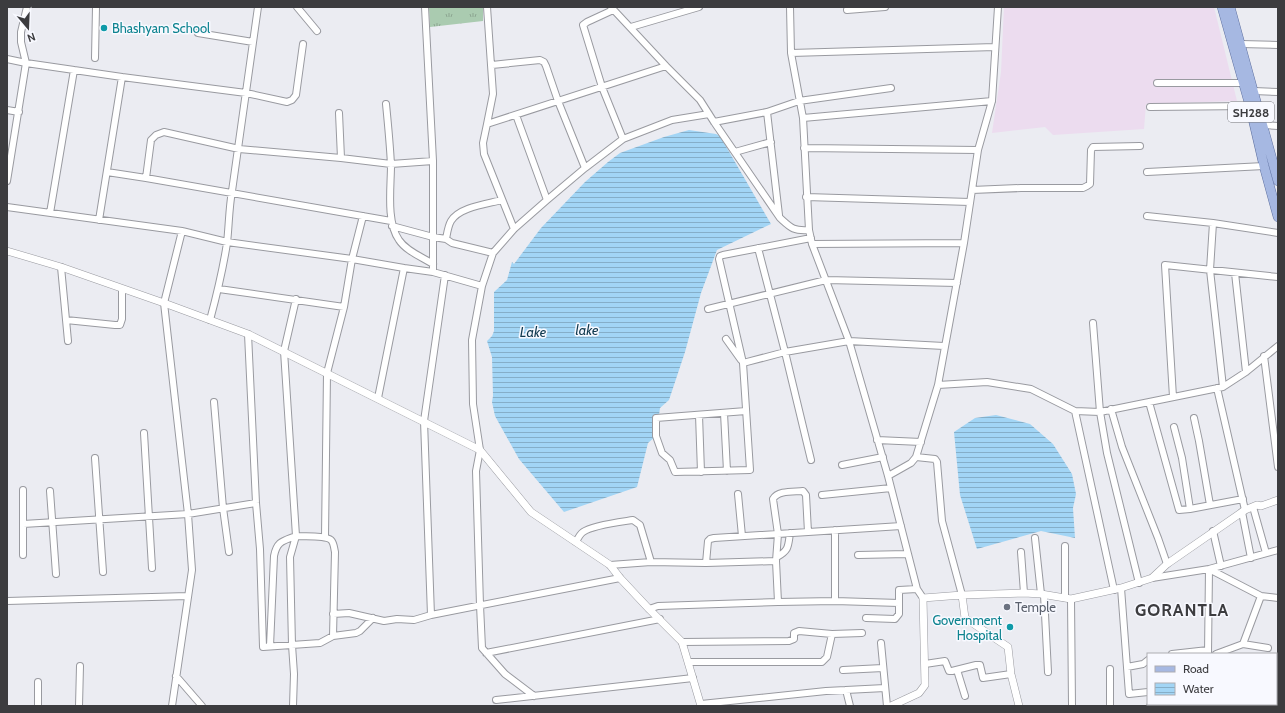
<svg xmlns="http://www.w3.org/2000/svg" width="1285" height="713" font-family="Cabin,sans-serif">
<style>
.commercial{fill:#ecdcef}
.grass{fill:url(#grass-tufts)}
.forest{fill:url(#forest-firs)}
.water{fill:url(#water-rules)}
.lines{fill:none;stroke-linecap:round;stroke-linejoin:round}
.minor-casing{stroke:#999aa0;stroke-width:8}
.tertiary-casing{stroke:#999aa0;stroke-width:8}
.primary-casing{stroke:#5b6d9d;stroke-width:10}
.minor{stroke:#fff;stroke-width:6}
.tertiary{stroke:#fff;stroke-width:7}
.primary{stroke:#a6b8e2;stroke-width:9}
.culture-dot{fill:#0f9aa8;stroke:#f8f9ff;stroke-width:1.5}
.worship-dot{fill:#6b7280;stroke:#f8f9ff;stroke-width:1.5}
.labels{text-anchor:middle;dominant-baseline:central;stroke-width:3;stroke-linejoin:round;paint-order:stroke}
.shield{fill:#f8f9ff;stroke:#747579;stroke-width:1}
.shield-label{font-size:12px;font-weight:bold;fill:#3c3c3f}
.culture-label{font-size:13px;fill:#0d838f;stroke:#f8f9ff;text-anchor:start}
.worship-label{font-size:13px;fill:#5b616d;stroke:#f8f9ff;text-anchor:start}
.water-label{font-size:14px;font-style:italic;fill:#0f394f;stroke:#f8f9ff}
.district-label{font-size:17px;font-weight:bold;letter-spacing:1px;fill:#3c3c3f;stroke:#f8f9ff}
</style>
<defs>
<pattern id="grass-tufts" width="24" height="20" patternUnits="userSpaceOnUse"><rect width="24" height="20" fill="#aacbb0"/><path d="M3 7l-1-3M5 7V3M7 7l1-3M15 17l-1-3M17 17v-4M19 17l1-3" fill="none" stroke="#8ca691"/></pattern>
<pattern id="forest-firs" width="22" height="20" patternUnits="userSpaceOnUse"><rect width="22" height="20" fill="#93bf9b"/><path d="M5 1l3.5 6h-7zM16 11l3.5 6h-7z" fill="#799c80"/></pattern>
<pattern id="water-rules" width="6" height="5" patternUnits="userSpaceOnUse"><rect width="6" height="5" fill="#a2d5f5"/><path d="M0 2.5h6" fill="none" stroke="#85aec8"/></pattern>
</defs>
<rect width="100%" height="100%" fill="#ebecf2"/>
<path class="commercial" d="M1004,7H1214L1237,101L1146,104L1144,129L1053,135L1045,127L992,133L1001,72Z"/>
<path class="grass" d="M429,7H483V21L430,27Z"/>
<path class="forest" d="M1276,668H1278V706H1225V704H1276Z"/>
<path class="water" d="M689,130L716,134L720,136L771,224L717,250L701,293L685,352L669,400L660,408L656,436L648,443L637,487L564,512L519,459L495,416L492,402L493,396L492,357L487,341L492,336L494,331V292L507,280L512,262L514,264L541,228L585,182L608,162L620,153L664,137Z
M996,415L1030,424L1053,444L1072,474L1076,494L1073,508L1075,538L1041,531L977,549L960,495L954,432L975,418Z"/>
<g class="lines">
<defs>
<path id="minor" d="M297,7L317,31
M487,7L493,94L487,124
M611,7L666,66L700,100L714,122L780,218C791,228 793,231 809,230
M790,7L791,53L803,118L809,230L812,244L849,341L888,476L917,589L923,598
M613,10L587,22L583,25L602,87L623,139
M847,10L885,7
M631,27L699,7
M198,33L253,42
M1241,44L1278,45
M791,53L995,47
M95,58L96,7
M7,59L26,63L21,42V32L27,7
M492,65L540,60L544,62L546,66L558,101L585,168
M1157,83H1243
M1254,91L1278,92
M386,104C388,124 390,145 391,165C391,187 386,222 399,240C406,251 422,257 433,264
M1150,107L1250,106
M7,110L19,112
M767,112L779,215
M339,113L341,158
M516,115L547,200
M803,118L992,101
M714,122L767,112L799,101L891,88
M1263,125L1278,126
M804,148L978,150
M735,152L771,142
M107,172L146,178L391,221
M1147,172L1264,166
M146,178L151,140L156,135L164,132L239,149L341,158L391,164L433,161
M7,181L26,63L122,77L246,93L287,102L292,100L296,95L303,44
M972,190L1021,188H1083L1087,186L1090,184L1091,150L1093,147L1140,146
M806,197L970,202
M7,207L182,231L227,242L352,259L363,216
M50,213L74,70
M1147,216L1213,223L1278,233
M99,220L122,77
M1213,223L1210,270L1223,387
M392,226L433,237L446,239
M514,229L484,154L483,143L487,124L666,66
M812,244L964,243
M493,253L452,243L446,239C447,234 448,226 451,221C459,207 487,204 502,200
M61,267L68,341
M433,272L482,286
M1235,273L1246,372
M445,275L424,421L431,615L620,578
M219,289L344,307
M296,299L284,351L296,536C304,537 325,535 331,540C334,543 334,548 335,552L333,636
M708,309L826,280L957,283
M66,320L115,325H120L122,319V289
M210,320C217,294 223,269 227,243C229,225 229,208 232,191C241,130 249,68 258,7
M1093,323L1100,412L1107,453L1139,583
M248,334L256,503L260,549L263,647L320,643L333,636L356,633L360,631L373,618
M726,339L741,360
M1264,356L1278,467
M743,363L785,352L758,248
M938,385L987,382L1031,389L1075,411L1100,412L1223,387L1246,372L1278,346
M1217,388L1245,510
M1173,397L1165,265L1278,277
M378,398L404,268L433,272V161L425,7
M214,402L223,508L229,552
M1149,402L1179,510L1190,509L1243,499
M1111,409L1122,447L1158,538L1167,564
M746,411L656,418V436L662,453L670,460L675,472L750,470L743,363L719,259L720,256L723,255L811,238
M1075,411L1114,590
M724,413L727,471
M699,415L701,472
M1194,418L1199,441L1210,505
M1174,427L1182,458L1190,509
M144,433L152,568
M877,440L921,442
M916,457L935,459L937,462L942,521L962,595
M95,458L103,572
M811,460L785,352L849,341L944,346
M842,465L883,457
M888,476L911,463L916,457L938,385L964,243L978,150L992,101L998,7
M50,491L56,574
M738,494L742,536
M822,495L891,488
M1253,507L1266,553
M1242,512L1251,558
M23,524V490
M835,530V601
M1213,531L1221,566
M325,537L327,373L344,307L352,259L404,268
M1035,538L1041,594
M576,542C578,538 580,534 583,532C593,525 620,522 633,520L640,525L651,562
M1065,546V598
M1021,552L1024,593
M23,555V524L188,514L256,503
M858,555L908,554
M777,557C789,550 788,547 790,533
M776,561L778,534L773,499C778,490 794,492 803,491L806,495L808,532
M706,563L708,541L710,539L714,538L901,526
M610,565L651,562L706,563L776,561L778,602L658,606L649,609
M1152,578L1209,569L1278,550
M1121,588L1129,694L1148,692
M1044,595L1048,672
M1071,599L1072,706
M7,601L188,596
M778,602L835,601L899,603
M333,614L349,613L384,621L397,619L414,620L431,615
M866,618L895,619L899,614V590L917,589
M682,642L789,641L794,639V633L799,631L832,634L862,633
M881,643L887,706
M1243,644L1268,648
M270,646L274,556C277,541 283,541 296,536L290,557L292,645L294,674L293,706
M486,653L660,619
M1172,654L1208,650
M1208,654L1209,569L1261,596L1278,598
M1216,654L1243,644L1261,596
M689,662H822L827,657L832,634
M925,664L945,661L949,671H952L976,665H980L983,678L1011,674
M1127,667L1143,664L1148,660
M1110,669V706
M843,670L883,668
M957,670L965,696
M176,676L202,706
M846,690L850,706
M534,696L505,674L482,648L480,605L476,471L480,450L473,404L472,340L482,286L493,253L514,229L547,200L585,168L623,139L672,120L709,114
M496,700L693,678
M701,704L826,691L885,688
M38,706V682
M79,706L80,666
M172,706L192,570L188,514L164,303L182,231
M1150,706L1151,704"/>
<path id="tertiary" d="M7,251L61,267L164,303L248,334L480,450L531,512L610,565L620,578L649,609L682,642L701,706
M962,595L965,618L1008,647L1011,674L1019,706
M891,706L919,693L925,685L923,598L962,595L1024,593L1041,594L1071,599L1121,588L1152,578L1167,564L1245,510L1257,505L1261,506L1278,500"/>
<path id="primary" d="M1222,7L1250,106L1264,166L1278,217
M1230,7L1278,181"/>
</defs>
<use href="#minor" class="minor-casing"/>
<use href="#tertiary" class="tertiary-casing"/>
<use href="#primary" class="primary-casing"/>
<use href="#minor" class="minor"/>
<use href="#tertiary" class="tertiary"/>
<use href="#primary" class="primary"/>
</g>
<g class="culture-dot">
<circle cx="104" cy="28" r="4"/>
<circle cx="1010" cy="627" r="4"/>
</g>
<circle class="worship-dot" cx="1007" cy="607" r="4"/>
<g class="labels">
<rect class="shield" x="1228" y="102" width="46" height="20" rx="3"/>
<g class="shield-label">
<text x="1251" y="112">SH288</text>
</g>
<g class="culture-label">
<text x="112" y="28">Bhashyam School</text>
<text x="1002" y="620" text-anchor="end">Government<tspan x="1002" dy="15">Hospital</tspan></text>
</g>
<g class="worship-label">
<text x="1015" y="607">Temple</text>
</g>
<g class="water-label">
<text x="587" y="330">lake</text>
<text x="533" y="332">Lake</text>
</g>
<g class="district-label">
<text x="1182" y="610">GORANTLA</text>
</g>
</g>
<rect width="1285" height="713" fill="none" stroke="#3c3c3f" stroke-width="16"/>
<rect x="1147" y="653" width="130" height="52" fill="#f8f9ff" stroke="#adadb2"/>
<rect x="1155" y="666" width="20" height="6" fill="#a6b8e2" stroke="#adadb2"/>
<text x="1183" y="673" font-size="12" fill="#3c3c3f">Road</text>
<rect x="1155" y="683" width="20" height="12" fill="url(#water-rules)" stroke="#adadb2"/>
<text x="1183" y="693" font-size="12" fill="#3c3c3f">Water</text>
<g transform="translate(28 28) rotate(161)" stroke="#f8f9ff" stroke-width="3" paint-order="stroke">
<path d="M0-3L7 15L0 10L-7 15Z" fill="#3c3c3f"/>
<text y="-6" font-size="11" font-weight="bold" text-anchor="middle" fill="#3c3c3f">N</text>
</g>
</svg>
